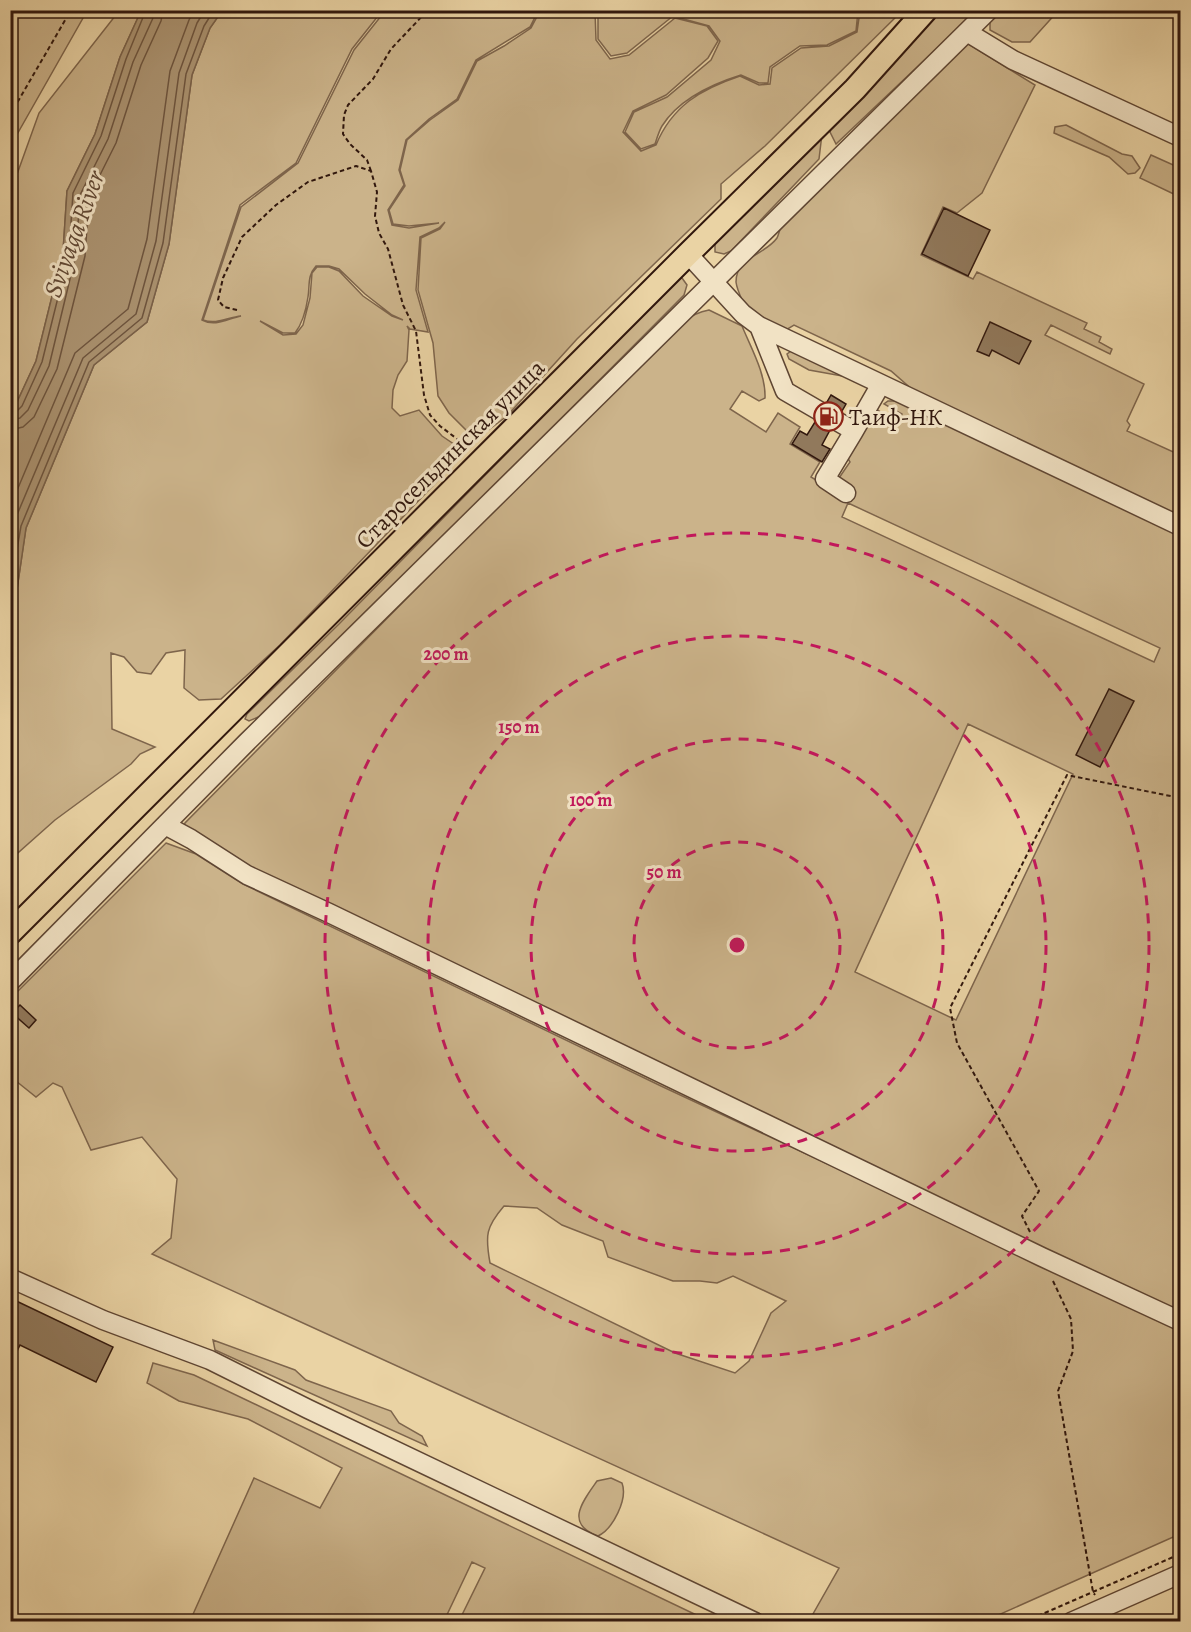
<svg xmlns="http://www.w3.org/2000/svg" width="1191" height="1632" font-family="Alegreya,serif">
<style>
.green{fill:#cbb38a;stroke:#7e654c;stroke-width:1.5;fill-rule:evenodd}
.water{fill:#ab9371;stroke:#7a6149;stroke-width:1.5}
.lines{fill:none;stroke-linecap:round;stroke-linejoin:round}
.shore{stroke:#6e553f;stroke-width:1.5}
.building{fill:#91795c;stroke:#31170d;stroke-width:1.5}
.minor-casing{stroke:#5f4633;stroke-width:21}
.major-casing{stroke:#31170d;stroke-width:26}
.path{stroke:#31170d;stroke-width:2;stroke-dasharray:4.5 3;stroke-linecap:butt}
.minor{stroke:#f1e2c4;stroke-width:18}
.major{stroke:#ead3a4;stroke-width:22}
.ring{fill:none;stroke:#c2185b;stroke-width:3;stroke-dasharray:10 8}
.labels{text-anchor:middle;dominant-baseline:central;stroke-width:6;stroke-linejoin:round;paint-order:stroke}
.poi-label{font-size:24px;fill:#31170d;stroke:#f1e2c4;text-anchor:start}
.street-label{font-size:24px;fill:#31170d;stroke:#f1e2c4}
.water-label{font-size:26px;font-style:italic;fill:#624935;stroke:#f1e2c4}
.centre{fill:#c2185b;stroke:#f1e2c4;stroke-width:3}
.ring-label{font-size:18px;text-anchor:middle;font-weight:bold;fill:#c2185b;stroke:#f1e2c4;stroke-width:6;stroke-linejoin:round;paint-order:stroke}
</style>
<rect width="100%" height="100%" fill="#ead3a4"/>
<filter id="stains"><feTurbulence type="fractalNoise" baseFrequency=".00333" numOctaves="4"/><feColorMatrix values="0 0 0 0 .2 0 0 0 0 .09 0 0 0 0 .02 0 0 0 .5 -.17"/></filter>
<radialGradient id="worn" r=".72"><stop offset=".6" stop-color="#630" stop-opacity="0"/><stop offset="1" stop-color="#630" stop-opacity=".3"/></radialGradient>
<path class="green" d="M11,10L87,11L11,145L10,11Z
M119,11H141L120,57L95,134L67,191L63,252L36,361L17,402L11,410V191L39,113Z
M222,11H382L352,49L296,163L240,205L202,320C215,327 227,319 241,316C228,317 217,325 203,320L241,207L298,163L354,50L385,11H538L530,27L476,60L457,99L429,119L406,140L399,170L404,185L388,210L392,225L409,228L439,223L409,226L393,224L389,210L405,186L400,170L407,140L430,120L458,100L477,61L504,46L531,28L540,11H595L596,40L610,59L629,55L675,18L707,26L718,41L708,58L666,95L633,111L623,132L641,151L656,145C672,106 701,89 740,76L759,85L770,84L772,68L801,48L829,46L857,32L860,11H902L765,146L721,184V199L577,339L507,416L483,434L468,432L449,413L438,396L433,343L418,290L421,238L440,229L445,222L439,228L420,237L416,290L428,332L410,329L407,326L409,330L407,361L398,375L393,390L392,408L400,416L419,410L442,436L461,449L448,470L280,645L221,699L199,700L184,688L185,650L166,653L151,674L137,672L124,657L111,653L112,729L155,747L140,754L131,764L55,820L11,859L10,608L16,596L26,528L94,365L147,322L169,244L192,75L210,28ZM316,266H329L339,269L365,294L392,315L403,320L392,316L363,296L339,271L329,267H317L312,273L310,298L303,325L296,334L283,335L260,321L283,333H295C303,323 306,310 308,297C310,285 307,276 316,266Z
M598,11H858L856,31L827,45L800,46L770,67L768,83H759L741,75C712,84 679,99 662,126C659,131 657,138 655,144L641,149L625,132L634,112L667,97L711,60L720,41L709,26L673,16L627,53L611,56L598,39Z
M936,11H976L836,144L830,132V124Z
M997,11H1058L1030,42H1012L990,30V21Z
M967,43L1035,85L982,193L957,213L943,207L921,255L973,279L977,272L1087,323L1084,329L1101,337L1099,342L1112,349L1110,354L1051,325L1045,335L1144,384L1127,421L1130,425L1127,431L1180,455V517L914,391L891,371L794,325L786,330L746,309C743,301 737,291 736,282C736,257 765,255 777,238C779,234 780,228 782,224Z
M1066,125L1122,154L1132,156L1140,168L1135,173L1128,174L1109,157L1054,133L1055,127Z
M822,134L819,159L731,251L724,254L715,252V242Z
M1151,155L1180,168V197L1140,178Z
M682,278L687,285L684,295L285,696L263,715L249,721L245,719L247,714L339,624L678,279Z
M709,310L742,326C751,348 766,374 765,398L759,401L742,391L730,409L766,432L778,413L800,427L790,444L820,462L811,477L845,498L839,478L850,462L847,457L876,409L898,423L902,414L884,404L888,401H899L1180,532V1314L250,873L183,829L185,823L643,359C663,341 681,315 709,310ZM848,503L1160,648L1154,662L842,517ZM968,724L1073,774L956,1020L855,972Z
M791,351L843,375L842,376L809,370L789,359L787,354Z
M166,843L196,854L243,884L661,1086L1180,1329V1534L985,1621H809L839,1568L152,1254L171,1238L177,1179L142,1137L91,1150L62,1087L53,1083L36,1097L11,1077L10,999ZM504,1206L537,1208L562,1225L603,1241L608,1257L673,1281H700L717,1283L733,1276L786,1301L771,1313L749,1361L735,1373L675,1353L490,1263C485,1235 486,1227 504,1206Z
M213,1340L295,1370L306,1380L391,1411L399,1423L422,1436L427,1446L215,1350Z
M153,1363L194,1375L709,1621H459L485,1568L472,1562L444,1621H190L254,1478L320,1508L342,1468L248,1419L179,1401L147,1383Z
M611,1478L622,1483C628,1499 613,1529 598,1536C564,1524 583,1501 597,1481Z"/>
<path class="water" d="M141,11H222L210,28L192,75L169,244L147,322L94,365L26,528L16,596L11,608V410L17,402L36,361L63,252L67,191L95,134L120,57Z"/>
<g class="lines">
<path class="shore" d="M10,413L16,412L22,406L42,362L69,253L73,193L101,136L126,59L146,10
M10,421L20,418L28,410L49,366L76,254L80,195L108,139L133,62L153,18L154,10
M10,430L23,427L34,417L57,369L85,256L89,197L116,143L141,65L161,21L163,10
M10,507L75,353L128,309L147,239L170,71L189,20L194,10
M10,541L14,522L83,358L136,314L156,241L179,73L197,23L205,10
M10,590L21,526L89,362L142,318L163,243L186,74L204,26L214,10"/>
</g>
<path class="building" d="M944,208L990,230L968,276L922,254Z
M990,322L1031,341L1019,364L992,350L989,356L977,351Z
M831,395L846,404L842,411L827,402Z
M815,422L830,430L822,445L830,449L822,462L792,444L800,431L807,435Z
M1109,689L1134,701L1100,767L1076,755Z
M20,1005L36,1020L29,1028L12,1013Z
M10,1298L113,1347L96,1382L20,1345L10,1366Z"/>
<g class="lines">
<defs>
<path id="minor" d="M967,32L1013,60L1180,137
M688,254L743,314L759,326L1180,526
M759,326L785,391L854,431L881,384
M846,493L825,479L854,431
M165,825L191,839L247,875L329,913L1042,1257L1180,1321
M10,982L246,743L989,10
M10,1278L103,1320L210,1360L308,1409L755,1622
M1071,1622L1180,1574"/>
<path id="major" d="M10,933L688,254L855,89L926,10"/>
</defs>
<use href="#minor" class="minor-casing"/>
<use href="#major" class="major-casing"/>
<path class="path" d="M10,18L25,10
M10,115L71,10
M371,171L367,160L350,144L343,134L344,115L348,105L373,79L391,49L428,10
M237,310L224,307L218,300L223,278L242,237L276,205L308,182L356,166L371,171L377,192L375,216L379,233L388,249L403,305L416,331L424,395L430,415L440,426L469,448
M1030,1232L1022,1216L1039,1191L957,1043L950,1008L1067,775L1180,798
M1053,1281L1071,1319L1073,1351L1058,1391L1093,1592L1095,1595
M1024,1622L1180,1554"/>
<use href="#minor" class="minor"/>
<use href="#major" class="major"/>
</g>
<g class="ring">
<circle cx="737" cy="945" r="103"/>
<circle cx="737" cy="945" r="206"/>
<circle cx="737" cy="945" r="309"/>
<circle cx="737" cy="945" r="412"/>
</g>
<defs>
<symbol id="fuel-ring" viewBox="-11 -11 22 22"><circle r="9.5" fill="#f1e2c4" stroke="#8f2418" stroke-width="1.5"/><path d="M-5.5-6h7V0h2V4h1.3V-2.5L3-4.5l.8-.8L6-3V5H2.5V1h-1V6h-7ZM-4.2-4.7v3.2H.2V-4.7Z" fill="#8f2418"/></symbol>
</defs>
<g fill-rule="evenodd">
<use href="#fuel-ring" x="812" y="400" width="33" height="33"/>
</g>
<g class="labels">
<g class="poi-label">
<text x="849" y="417">Таиф-НК</text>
</g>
<g class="street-label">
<text transform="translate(450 454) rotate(-45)">Старосельдинская улица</text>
</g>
<g class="water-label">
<text transform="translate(74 234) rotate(-70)">Sviyaga River</text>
</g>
</g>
<circle cx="737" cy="945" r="9" class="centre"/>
<g class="ring-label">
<text x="446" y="660">200 m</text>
<text x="519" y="733">150 m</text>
<text x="591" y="806">100 m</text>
<text x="664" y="878">50 m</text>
</g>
<rect width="1191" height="1632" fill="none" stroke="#ead3a4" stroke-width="36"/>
<rect x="12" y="12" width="1167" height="1608" fill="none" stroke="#31170d" stroke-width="3"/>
<rect x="18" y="18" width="1155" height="1596" fill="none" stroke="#31170d" stroke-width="1.5"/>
<rect width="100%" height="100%" filter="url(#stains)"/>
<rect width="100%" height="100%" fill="url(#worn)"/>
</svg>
